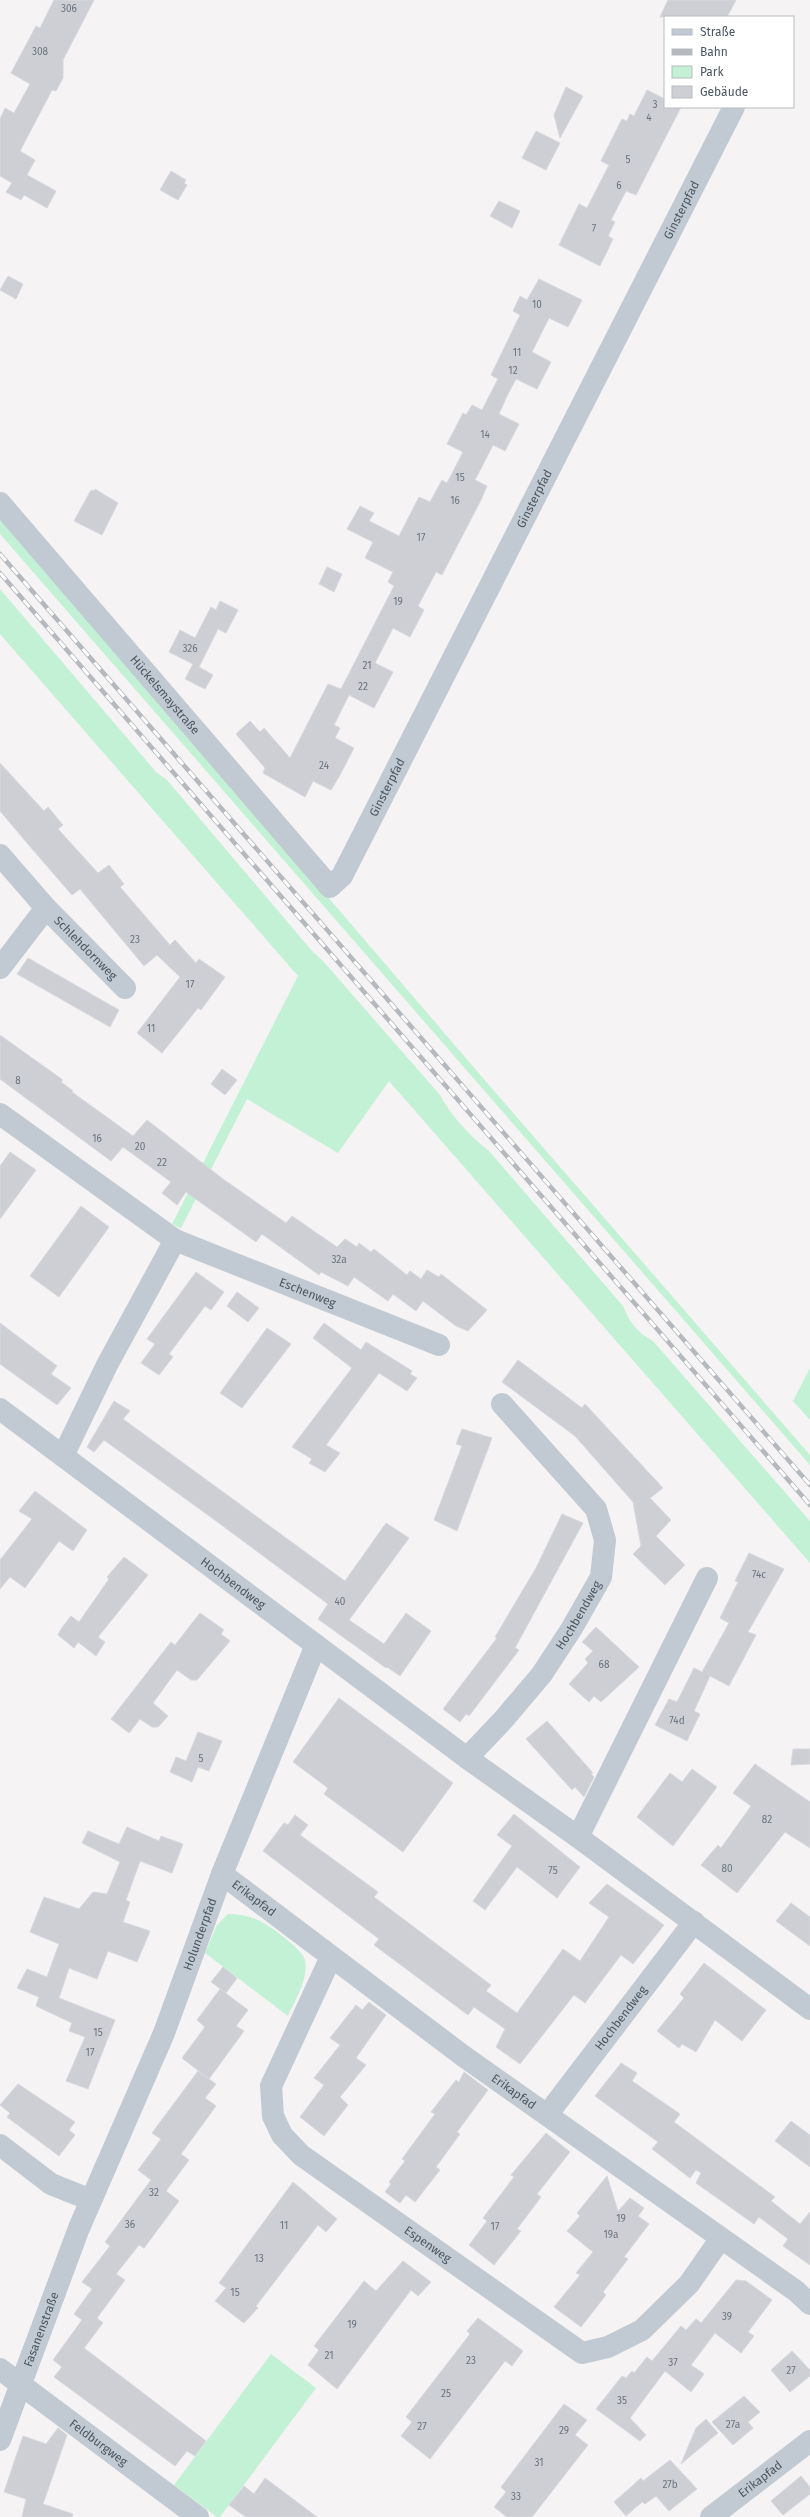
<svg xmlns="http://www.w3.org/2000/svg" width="810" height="2517" font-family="'Fira Sans',sans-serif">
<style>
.green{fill:#c3f1d5}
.building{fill:#cdcfd5;stroke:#d7d9de}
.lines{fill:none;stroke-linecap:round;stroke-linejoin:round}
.minor{stroke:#c1cad2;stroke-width:22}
.rail-casing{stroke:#b5b8bd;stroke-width:4.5}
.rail{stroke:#fff;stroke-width:3;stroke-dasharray:9;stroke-linecap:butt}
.labels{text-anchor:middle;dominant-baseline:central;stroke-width:3;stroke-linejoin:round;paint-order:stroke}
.number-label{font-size:10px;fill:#6b747e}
.street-label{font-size:12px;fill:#4a5661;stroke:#fff}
</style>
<rect width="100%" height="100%" fill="#f5f3f3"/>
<path class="green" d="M0,514L488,1084L810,1455V1465L0,534Z
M0,589L156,772L167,780L312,951L323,961L440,1095C451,1116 470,1136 489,1151L623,1306C630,1323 637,1332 653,1341L810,1521V1563L389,1081L338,1153L247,1099L181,1228L172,1224L298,976L0,634Z
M810,1368V1420L793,1401Z
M228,1914C239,1914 248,1916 258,1920C269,1925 302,1949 305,1960C309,1978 295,2000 288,2016L205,1953L217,1925Z
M271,2354L316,2388L220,2517H217L174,2485Z"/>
<path class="building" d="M54,0H94L63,60V78L56,91L52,90L20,151L35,160L27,175L56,191L47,208L24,195L21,200L6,192L12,183L0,176V119L5,108L14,113L30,84L11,73L36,26L40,28Z
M668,0H736L727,17H660Z
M566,87L583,96L560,138L554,115Z
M647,90L665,99V107H681L636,195L626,191L611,220L615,222L608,236L613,239L600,266L559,245L579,204L587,208L609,165L601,161L622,119L627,121L630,114L634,116Z
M536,131L560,143L546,170L522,158Z
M171,171L186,180L184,183L187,185L178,200L160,190Z
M499,201L520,211L512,228L490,216Z
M8,276L23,284L16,299L0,290Z
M539,279L582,300L568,327L549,318L532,352L551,362L537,389L516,379L507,396L499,414L519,424L505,451L493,445L475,480L487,486L481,500L442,575L436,572L418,606L424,610L410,637L393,628L375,663L393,672L374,708L349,695L334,725L340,728L335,738L354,748L340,775L331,790L313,781L305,797L263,773L265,768L236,734L250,721L260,732L264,728L290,758L328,684L341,689L394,586L388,582L393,572L365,558L373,542L347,529L360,506L374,513L369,521L399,536L419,497L430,502L442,480L447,483L463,452L447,444L463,413L466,415L472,405L482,410L498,379L491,375L520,315L513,311L520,296L527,300Z
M95,489L118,503L102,535L74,521L91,490L94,491Z
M327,567L342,574L334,592L319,584Z
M220,601L238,610L226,633L218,629L199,667L213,675L205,689L185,679L193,664L169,652L180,630L195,638L211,607L216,610Z
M0,763L44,811L48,807L63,825L58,829L98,873L109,865L124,884L120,887L170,945L175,940L196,963L199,959L225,977L201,1010L198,1008L162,1053L137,1033L180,977L157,955L144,966L80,889L72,895L33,850L0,811Z
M28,958L119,1010L110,1027L17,974Z
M0,1035L63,1080L61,1082L73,1091L72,1092L133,1136L147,1120L223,1179L286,1223L292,1216L337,1247L345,1239L357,1247L359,1243L371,1252L374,1249L407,1275L410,1271L421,1279L427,1270L439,1277L441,1274L487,1310L468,1331L456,1326L423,1301L416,1311L393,1294L388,1301L354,1277L348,1286L321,1272L319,1275L262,1234L256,1242L186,1192L177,1205L162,1193L171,1182L123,1147L111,1161L0,1079Z
M222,1069L237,1080L225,1095L211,1084Z
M10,1152L36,1170L0,1219V1166Z
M81,1206L109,1227L59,1297L30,1276Z
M196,1272L224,1292L211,1310L205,1306L169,1354L173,1357L159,1375L141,1363L155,1344L147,1339Z
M237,1292L259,1308L248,1322L227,1306Z
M0,1323L57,1366L51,1374L71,1388L57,1405L0,1364Z
M324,1323L361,1350L366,1342L412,1371L410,1374L417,1378L407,1391L379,1373L326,1445L340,1453L325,1472L309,1463L312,1459L292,1447L352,1368L313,1338Z
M267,1328L291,1344L242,1408L220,1393Z
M518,1360L582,1408L585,1404L663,1488L650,1498L671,1520L656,1536L685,1565L665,1585L633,1554L641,1546L633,1502L575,1436L502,1382Z
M114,1401L130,1411L123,1419L345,1581L386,1523L409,1538L349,1620L384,1644L406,1613L431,1631L400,1676L387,1667L386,1668L318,1619L328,1604L212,1518L104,1440L94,1452L87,1447Z
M462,1429L492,1438L457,1531L434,1520L462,1446L456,1444Z
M35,1491L87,1530L73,1551L59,1541L25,1588L10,1577L0,1589V1560L32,1519L19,1511Z
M562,1514L583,1523L515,1648L519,1650L469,1716L466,1714L460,1722L443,1709L497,1638L495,1637L536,1568Z
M749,1553L784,1569L748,1632L756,1635L729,1686L710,1676L694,1711L700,1714L687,1741L655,1725L669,1699L677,1702L694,1668L702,1672L729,1623L720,1618L738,1582L735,1581Z
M124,1557L148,1575L98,1637L105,1642L96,1656L78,1642L74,1648L58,1635L61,1629L71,1616L79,1622L109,1579L107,1577Z
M200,1613L224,1630L221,1634L230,1641L197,1680H191L177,1670L153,1703L168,1716L158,1727H152L140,1719L129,1733L111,1719L171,1642L175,1645Z
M596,1627L639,1667L601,1702L594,1696L589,1702L569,1684L588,1663L585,1659L593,1651L582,1642Z
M339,1698L453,1783L403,1852L324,1794L328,1788L293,1762Z
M547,1721L593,1773L591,1774L594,1777L584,1797L575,1787L572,1790L526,1739Z
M198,1732L222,1741L209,1771L198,1767L192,1782L170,1772L176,1757L186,1761Z
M793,1749H810V1764L791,1765Z
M755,1764L810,1802V1848L785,1832L737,1893L701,1865L718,1845L721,1848L751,1806L733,1793Z
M692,1769L717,1787L673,1846L637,1817L670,1773L682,1782Z
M514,1814L580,1867L557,1898L517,1867L485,1910L473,1901L512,1846L497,1835Z
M295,1815L308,1825L300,1835L378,1892L374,1897L491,1985L486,1991L517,2013L563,1949L580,1961L609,1917L589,1903L607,1884L664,1925L633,1964L621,1955L585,2003L574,1995L520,2064L496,2047L505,2029L474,2007L468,2015L374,1945L379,1939L263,1851L284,1823L288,1825Z
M127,1827L159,1841L161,1836L183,1844L172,1873L140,1861L126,1900L130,1902L123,1922L150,1931L137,1962L108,1951L97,1979L69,1968L59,1998L115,2020L88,2089L66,2081L85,2037L69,2031L72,2023L36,2006L39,1997L17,1988L27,1969L47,1977L59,1944L30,1932L44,1897L79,1909L93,1892L107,1894L120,1862L82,1843L88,1831L119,1844Z
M791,1903L810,1917V1946L776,1921Z
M704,1963L766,2010L742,2041L715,2020L696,2052L682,2044L679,2048L657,2031L684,1998L680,1994Z
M223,1967L237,1978L226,1993L211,1982Z
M220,1989L248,2010L236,2026L244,2031L209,2079L182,2058L205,2027L197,2020Z
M369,2002L386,2015L356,2058L366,2065L340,2097L348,2105L324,2136L300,2117L324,2085L314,2078L340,2045L330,2038L356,2005L362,2010Z
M621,2063L637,2073L632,2081L680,2114L674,2122L775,2197L771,2201L800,2224L810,2212V2265L783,2246L788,2239L759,2217L754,2224L696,2183L701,2173L696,2170L690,2178L652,2149L658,2142L595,2096Z
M198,2071L216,2084L205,2098L216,2106L181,2154L189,2160L166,2191L179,2201L144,2248L139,2245L116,2274L125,2280L97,2318L103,2323L84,2348L206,2441L195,2456L187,2451L175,2466L54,2377L62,2367L53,2360L82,2320L74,2314L92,2289L82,2282L110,2246L105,2242L151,2180L138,2170L161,2139L152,2133Z
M464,2072L488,2090L457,2132L460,2134L436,2167L440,2170L415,2202L406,2195L400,2203L385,2192L391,2184L389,2182L405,2161L402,2159L435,2114L431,2112L456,2080L459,2082Z
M18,2084L75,2122L69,2130L75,2135L59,2156L7,2117L10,2113L0,2105Z
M791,2121L810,2135V2167L775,2141Z
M546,2133L570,2152L537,2194L541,2197L517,2229L521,2231L494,2265L469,2245L487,2221L483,2218L514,2177L511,2175Z
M607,2176L618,2211L630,2198L644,2208L638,2216L649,2224L624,2257L628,2259L603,2292L606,2295L581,2327L554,2307L580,2275L576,2273L593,2252L567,2231L580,2216L577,2213Z
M293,2182L337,2219L326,2232L318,2225L256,2306L258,2308L244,2323L215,2301L226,2288L219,2283Z
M403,2261L431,2282L418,2296L411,2290L337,2389L308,2365L319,2350L314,2346L364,2281L376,2291Z
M736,2280L746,2281L772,2300L748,2332L754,2336L741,2353L715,2333L691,2365L704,2374L691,2392L665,2371L630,2418L646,2435L640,2441L596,2409L622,2376L626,2378L632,2371L634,2373L647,2357L652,2361L681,2326L686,2330L696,2319L701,2323Z
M478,2318L523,2351L512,2366L505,2361L430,2459L401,2436L412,2422L406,2417L470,2334L467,2331Z
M792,2351L810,2370V2376L790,2392L771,2370Z
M744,2396L760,2412L748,2422L753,2428L733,2445L712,2422Z
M564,2404L587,2420L575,2435L588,2445L532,2517H507L494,2507L506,2492L501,2487Z
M706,2419L718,2433L681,2464L696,2428Z
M58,2428L67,2435L43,2504L73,2514L72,2517H22L26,2499L4,2492L23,2436L46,2444Z
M670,2460L697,2489L669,2511L656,2496L645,2504L642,2502L626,2516L614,2502L641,2478L643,2481Z
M801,2476L810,2487V2494L783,2515L771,2501Z
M265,2478L317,2517H246L229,2505L244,2486L254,2494Z"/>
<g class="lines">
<g class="minor">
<path id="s1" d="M0,503L330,887L342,876L734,107"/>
<path d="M0,855L46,908"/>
<path id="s2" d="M0,968L46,908L125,988"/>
<path d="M0,1114L175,1240"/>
<path id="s3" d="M0,1409L467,1758L578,1837L810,2009"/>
<path id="s4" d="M63,1456L107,1365L175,1240L439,1345"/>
<path id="s5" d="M467,1758L504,1719L542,1674L572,1628L601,1577L605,1540L596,1509L502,1404"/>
<path d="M578,1837L707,1578"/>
<path id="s6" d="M222,1874L462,2055L796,2291L810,2304"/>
<path id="s7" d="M331,1957L271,2086L273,2116L282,2135L301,2155L582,2353L608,2347L642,2330L689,2284L721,2238"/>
<path id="s8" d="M547,2115L694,1922"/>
<path d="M0,2145L51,2184L91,2200"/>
<path id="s9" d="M0,2369L198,2517"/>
<path id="s10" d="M0,2440L79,2228L164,2033L222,1874L316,1645"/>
<path id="s11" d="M711,2517L810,2441"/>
</g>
<defs>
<path id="rail" d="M0,554L810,1485
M0,573L810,1505"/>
</defs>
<use href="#rail" class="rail-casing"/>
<use href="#rail" class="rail"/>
</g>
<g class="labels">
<g class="number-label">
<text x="69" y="9">306</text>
<text x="40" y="52">308</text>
<text x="655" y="105">3</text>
<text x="649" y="118">4</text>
<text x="628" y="160">5</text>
<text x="619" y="186">6</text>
<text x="594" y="229">7</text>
<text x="537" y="305">10</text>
<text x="517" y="353">11</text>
<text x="513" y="371">12</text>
<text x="485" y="435">14</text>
<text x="460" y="478">15</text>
<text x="455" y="501">16</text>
<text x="421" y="538">17</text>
<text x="398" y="602">19</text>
<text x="190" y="649">326</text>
<text x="367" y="666">21</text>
<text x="363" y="687">22</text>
<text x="324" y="766">24</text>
<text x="135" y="940">23</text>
<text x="190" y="985">17</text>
<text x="151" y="1029">11</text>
<text x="18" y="1081">8</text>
<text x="97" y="1139">16</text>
<text x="140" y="1147">20</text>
<text x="162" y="1163">22</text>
<text x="339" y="1260">32a</text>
<text x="759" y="1575">74c</text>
<text x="340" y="1602">40</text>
<text x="604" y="1665">68</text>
<text x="677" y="1721">74d</text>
<text x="201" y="1759">5</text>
<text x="767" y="1820">82</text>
<text x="727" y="1869">80</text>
<text x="553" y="1871">75</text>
<text x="98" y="2033">15</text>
<text x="90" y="2053">17</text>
<text x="154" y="2193">32</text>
<text x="621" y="2219">19</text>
<text x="130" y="2225">36</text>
<text x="284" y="2226">11</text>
<text x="495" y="2227">17</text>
<text x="611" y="2235">19a</text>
<text x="259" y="2259">13</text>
<text x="235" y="2293">15</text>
<text x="727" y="2317">39</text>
<text x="352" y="2325">19</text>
<text x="329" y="2356">21</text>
<text x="471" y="2361">23</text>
<text x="673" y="2363">37</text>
<text x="791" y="2371">27</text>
<text x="446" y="2394">25</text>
<text x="622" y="2401">35</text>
<text x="733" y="2425">27a</text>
<text x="422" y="2427">27</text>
<text x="564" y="2431">29</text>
<text x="539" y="2463">31</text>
<text x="670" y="2485">27b</text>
<text x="516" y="2497">33</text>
</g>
<g class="street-label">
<text stroke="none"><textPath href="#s1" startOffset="1270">Ginsterpfad</textPath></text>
<text stroke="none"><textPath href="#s1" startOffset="946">Ginsterpfad</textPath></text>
<text stroke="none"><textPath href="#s1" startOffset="253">Hückelsmaystraße</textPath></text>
<text stroke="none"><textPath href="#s1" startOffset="622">Ginsterpfad</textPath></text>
<text stroke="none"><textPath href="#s2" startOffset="132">Schlehdornweg</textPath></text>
<text stroke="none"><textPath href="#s4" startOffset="386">Eschenweg</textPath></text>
<text stroke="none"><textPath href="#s3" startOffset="291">Hochbendweg</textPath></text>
<text stroke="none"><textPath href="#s5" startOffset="182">Hochbendweg</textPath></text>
<text stroke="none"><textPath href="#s6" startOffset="40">Erikapfad</textPath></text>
<text stroke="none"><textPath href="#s10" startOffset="544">Holunderpfad</textPath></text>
<text stroke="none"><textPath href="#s8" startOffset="122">Hochbendweg</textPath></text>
<text stroke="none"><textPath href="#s6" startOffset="364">Erikapfad</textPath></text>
<text stroke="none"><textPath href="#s7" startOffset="376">Espenweg</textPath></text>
<text stroke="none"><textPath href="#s10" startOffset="118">Fasanenstraße</textPath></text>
<text stroke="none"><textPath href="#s9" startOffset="123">Feldburgweg</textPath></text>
<text stroke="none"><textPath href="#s11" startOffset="62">Erikapfad</textPath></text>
</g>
</g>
<rect x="664" y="16" width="130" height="92" fill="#ffffff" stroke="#b7bbc0"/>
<rect x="672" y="29" width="20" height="6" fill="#c1cad2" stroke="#b7bbc0"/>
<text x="700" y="36" font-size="12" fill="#4a5661">Straße</text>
<rect x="672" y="49" width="20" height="6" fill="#b5b8bd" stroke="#b7bbc0"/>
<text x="700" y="56" font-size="12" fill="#4a5661">Bahn</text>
<rect x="672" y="66" width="20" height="12" fill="#c3f1d5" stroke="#b7bbc0"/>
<text x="700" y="76" font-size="12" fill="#4a5661">Park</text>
<rect x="672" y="86" width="20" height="12" fill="#cdcfd5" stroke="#b7bbc0"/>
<text x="700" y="96" font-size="12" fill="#4a5661">Gebäude</text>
</svg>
